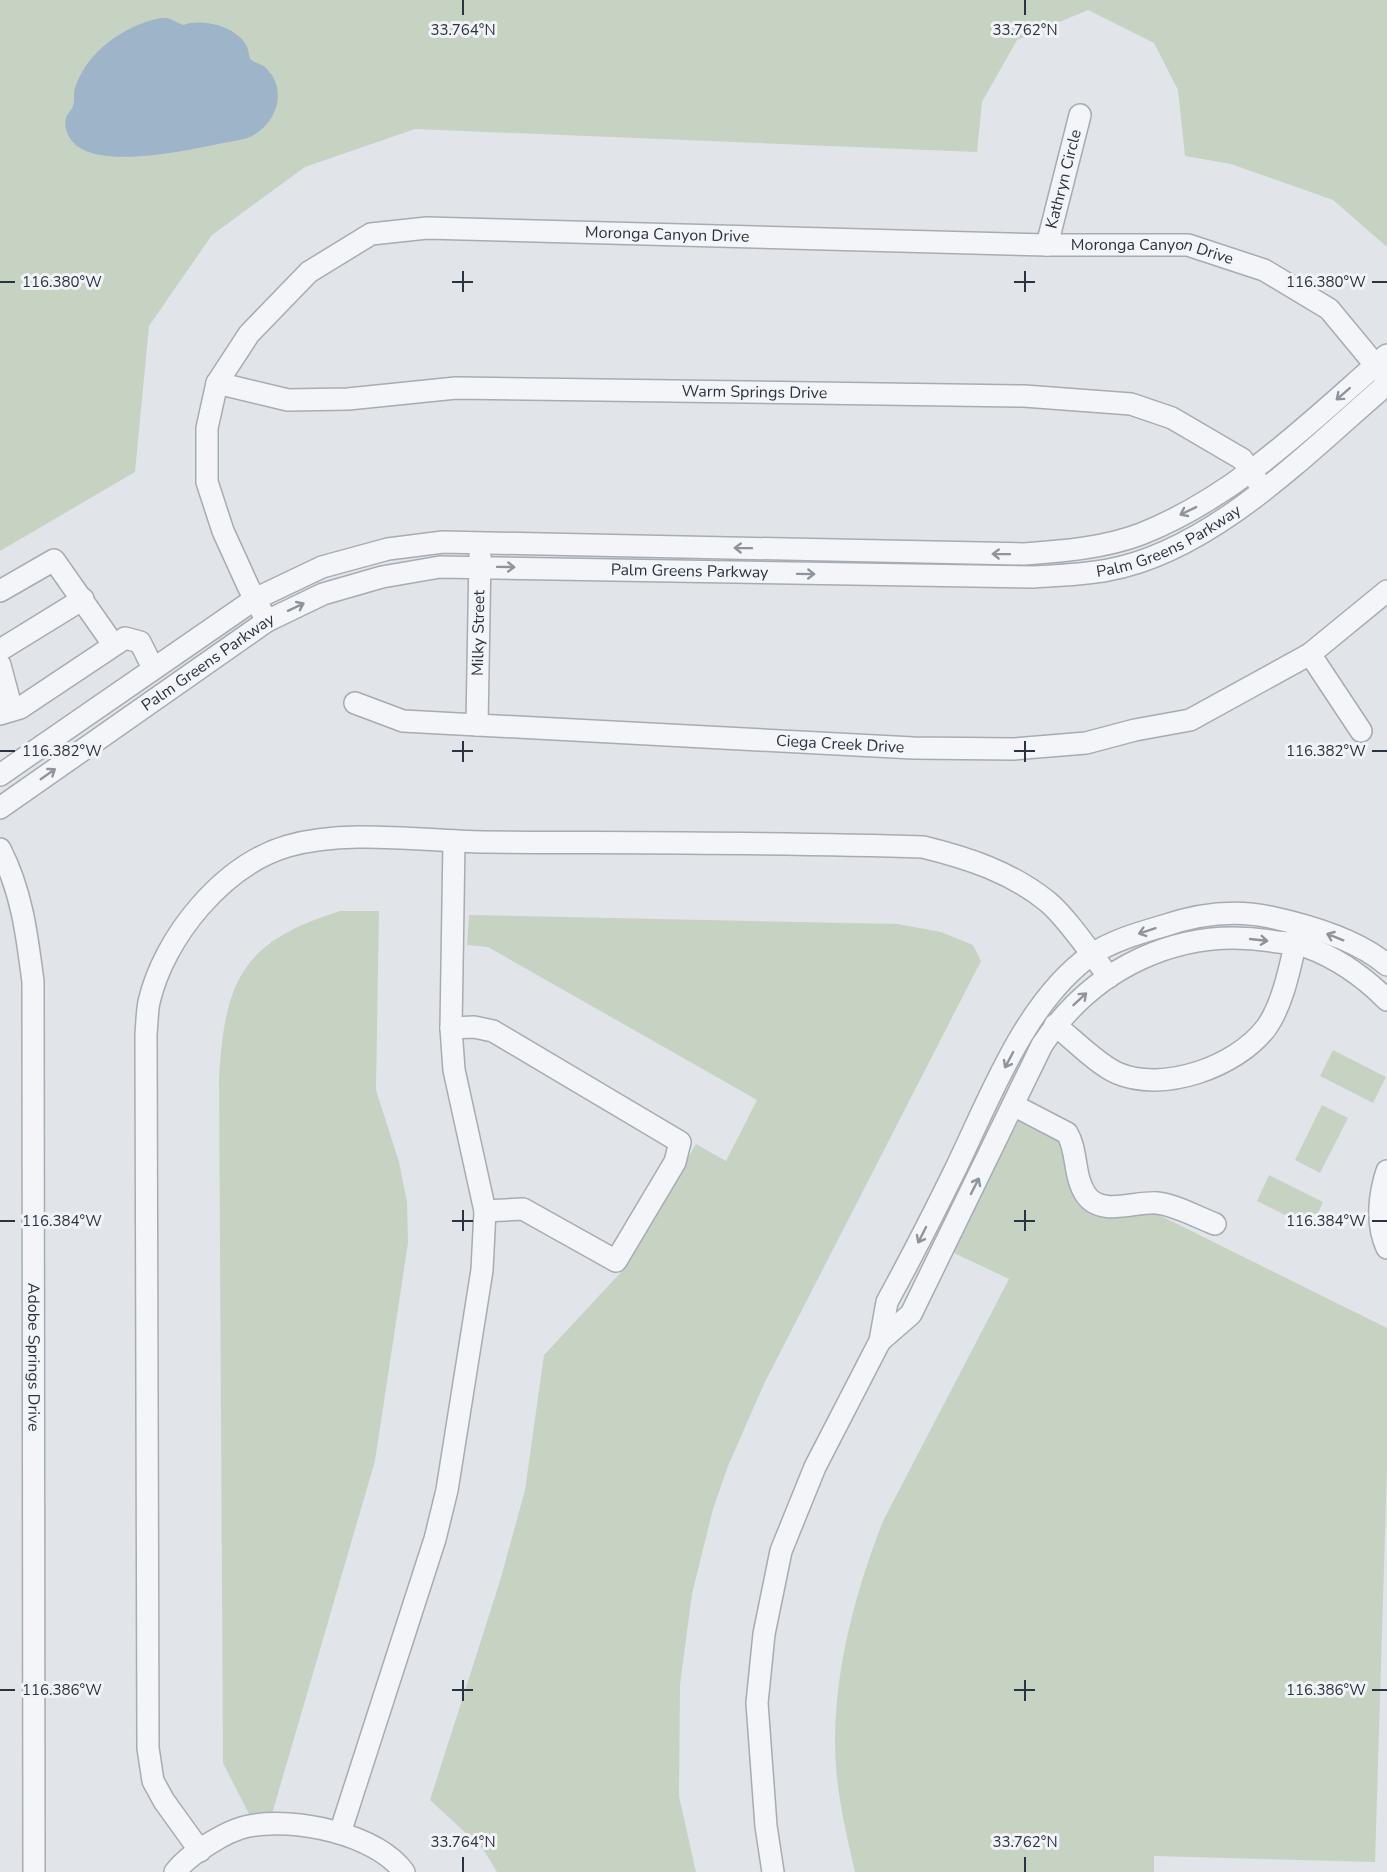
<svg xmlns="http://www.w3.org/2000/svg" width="1387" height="1872" font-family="'Nunito Sans',sans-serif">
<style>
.green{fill:#c7d3c2}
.water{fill:#9db4c9}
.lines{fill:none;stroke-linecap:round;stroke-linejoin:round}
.minor-casing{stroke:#a6acb3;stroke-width:24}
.minor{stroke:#f4f5f8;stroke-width:21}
.oneway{stroke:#8f949c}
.ticks{fill:none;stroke:#2a3341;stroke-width:2}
.labels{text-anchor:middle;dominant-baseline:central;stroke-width:6;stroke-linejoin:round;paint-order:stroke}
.street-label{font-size:16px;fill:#2a3341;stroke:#f1f3f7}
.ticks-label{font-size:15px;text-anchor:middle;fill:#2a3341;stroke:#f1f3f7;stroke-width:6;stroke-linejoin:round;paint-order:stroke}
</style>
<rect width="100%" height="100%" fill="#e1e5e9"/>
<path class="green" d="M0,0H1387V247L1333,200L1231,164L1185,156L1178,90L1154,43L1088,10L1017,40L982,102L977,152L415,129L305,167L212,235L149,326L135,472L0,551Z
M340,911H379L376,1090L399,1162L407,1202L408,1243L375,1461L272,1814L250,1816L223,1763L219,1078C225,979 242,942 340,911Z
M469,915L898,924L941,932L973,945L981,961L764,1384L728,1466L713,1509L692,1594L680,1685L679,1796L696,1872H497L483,1849L430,1800L500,1581L525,1490L544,1355L623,1270L696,1144L726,1161L757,1100L488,947L467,945Z
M1333,1050L1386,1077L1373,1103L1320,1076Z
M1322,1105L1348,1118L1320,1173L1295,1160Z
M1020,1118L1064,1142L1072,1194L1100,1214L1153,1212L1387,1328V1470L1375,1862L1154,1856V1872H855C847,1838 839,1803 836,1768C830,1686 853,1597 883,1521L1009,1279L952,1252Z
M1269,1175L1323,1202L1311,1228L1257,1201Z"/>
<path class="water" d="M160,18H168L183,25C201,18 236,26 246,45C248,48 249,54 250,59C255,63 262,64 266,68C291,92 273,131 244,139C204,146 111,171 77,146C69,140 63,128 66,118C67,114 71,111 73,106C75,101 73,94 75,88C87,51 124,26 160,18Z"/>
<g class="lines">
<defs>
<g id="minor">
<path id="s1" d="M1047,245L1080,115"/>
<path id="s2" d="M217,383L288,400L348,399L456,388L1024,396L1131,404L1172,418L1242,459L1258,482"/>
<path d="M0,591L54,560L113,644"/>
<path id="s3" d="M267,621L248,586L223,531L207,482V428L217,383L249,334L309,272L371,234L427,228L1047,245H1188L1264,270L1329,309L1387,379"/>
<path d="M0,650L83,599"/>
<path d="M1310,654L1361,731"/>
<path d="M0,665L12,710"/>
<path id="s4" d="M355,703L403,721L913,748L1014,749L1086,743L1135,730L1190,720L1310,654L1387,591"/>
<path d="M0,714L20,708L125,638L140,642L153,668"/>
<path id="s5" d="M477,725L480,555"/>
<path d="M0,775L255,599L322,567L388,549L443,542L1024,554C1064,551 1104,548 1141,534C1237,496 1310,422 1387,355"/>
<path id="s6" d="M0,808L267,621L323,594L382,577L440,567L1034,577C1059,575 1084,575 1108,570C1213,551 1309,451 1387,384"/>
<path id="s7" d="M0,849C22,892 27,935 33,982L34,1872"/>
<path d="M1055,1025C1073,1039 1097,1064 1117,1073C1163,1093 1236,1067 1266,1028C1284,1003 1291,962 1298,932"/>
<path d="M451,1028L474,1027L493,1031L680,1142L675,1162L616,1261L523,1209L485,1211"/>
<path d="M1015,1106L1067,1133C1078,1151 1073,1176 1086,1195C1102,1217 1135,1201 1157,1203C1176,1205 1197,1217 1215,1224"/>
<path d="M1387,1171C1379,1195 1376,1224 1387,1248"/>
<path d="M880,1341L911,1314L1042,1045C1093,968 1179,926 1271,941C1283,943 1296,943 1307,947C1337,958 1365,978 1387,1000"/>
<path d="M340,1833L435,1539L447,1490L482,1270L485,1211L454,1070L451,1028L454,842"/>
<path d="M200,1851L164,1801L153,1781L148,1748L146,1034C147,1024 147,1012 149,1002C164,937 223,865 288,846C348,829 421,841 483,842C629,843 776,842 923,847C968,858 1011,872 1048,902C1068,919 1092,955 1109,977"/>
<path d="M175,1872C189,1854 227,1830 249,1826C295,1817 376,1834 404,1872"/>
<path d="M773,1872L766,1826L757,1703L764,1634L781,1551L815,1467L880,1341L887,1302C911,1258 934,1213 956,1168C990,1098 1025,1002 1091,955C1111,941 1139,933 1163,926C1198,914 1233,909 1270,917C1307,925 1358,940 1387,965"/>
</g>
</defs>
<use href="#minor" class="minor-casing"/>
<use href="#minor" class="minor"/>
</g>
<defs><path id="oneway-shaft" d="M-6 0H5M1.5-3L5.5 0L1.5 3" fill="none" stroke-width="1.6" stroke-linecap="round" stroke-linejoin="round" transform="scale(1.5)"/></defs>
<g class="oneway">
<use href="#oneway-shaft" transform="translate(1343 394) rotate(139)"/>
<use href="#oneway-shaft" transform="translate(1188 511) rotate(154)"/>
<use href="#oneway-shaft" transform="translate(743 548) rotate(-179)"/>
<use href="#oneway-shaft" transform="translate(1001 554) rotate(-179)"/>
<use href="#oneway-shaft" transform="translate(506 567) rotate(1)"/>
<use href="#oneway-shaft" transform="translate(806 574) rotate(1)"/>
<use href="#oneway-shaft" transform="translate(296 607) rotate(-25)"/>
<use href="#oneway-shaft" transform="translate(48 774) rotate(-35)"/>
<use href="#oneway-shaft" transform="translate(1147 931) rotate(162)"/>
<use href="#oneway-shaft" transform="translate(1335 937) rotate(-158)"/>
<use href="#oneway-shaft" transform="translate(1259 940) rotate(6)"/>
<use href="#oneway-shaft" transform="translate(1080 999) rotate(-43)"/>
<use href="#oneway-shaft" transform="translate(1009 1060) rotate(118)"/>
<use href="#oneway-shaft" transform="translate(975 1186) rotate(-63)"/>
<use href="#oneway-shaft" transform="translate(922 1235) rotate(117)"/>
</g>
<path class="ticks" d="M463,0V15M1025,0V15M463,271V292M1025,271V292M0,282H15M452,282H473M1014,282H1035M1372,282H1387M463,741V762M1025,741V762M0,751H15M452,751H473M1014,751H1035M1372,751H1387M463,1210V1231M1025,1210V1231M0,1221H15M452,1221H473M1014,1221H1035M1372,1221H1387M463,1680V1701M1025,1680V1701M0,1690H15M452,1690H473M1014,1690H1035M1372,1690H1387M463,1857V1872M1025,1857V1872"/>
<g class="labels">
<g class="street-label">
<text stroke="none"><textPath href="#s1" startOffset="68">Kathryn Circle</textPath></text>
<text stroke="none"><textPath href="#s3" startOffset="766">Moronga Canyon Drive</textPath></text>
<text stroke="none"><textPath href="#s3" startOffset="1252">Moronga Canyon Drive</textPath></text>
<text stroke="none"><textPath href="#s2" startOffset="540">Warm Springs Drive</textPath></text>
<text stroke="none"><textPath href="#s6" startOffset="1244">Palm Greens Parkway</textPath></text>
<text stroke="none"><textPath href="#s6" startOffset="758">Palm Greens Parkway</textPath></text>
<text stroke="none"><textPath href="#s5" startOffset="92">Milky Street</textPath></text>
<text stroke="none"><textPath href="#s6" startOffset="254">Palm Greens Parkway</textPath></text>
<text stroke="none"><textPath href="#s4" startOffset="489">Ciega Creek Drive</textPath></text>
<text stroke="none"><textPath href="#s7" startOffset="513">Adobe Springs Drive</textPath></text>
</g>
</g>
<g class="ticks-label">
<text x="463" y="35">33.764°N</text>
<text x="1025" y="35">33.762°N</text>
<text x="1326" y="287">116.380°W</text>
<text x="62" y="287">116.380°W</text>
<text x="1326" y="756">116.382°W</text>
<text x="62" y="756">116.382°W</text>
<text x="1326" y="1226">116.384°W</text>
<text x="62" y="1226">116.384°W</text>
<text x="1326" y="1695">116.386°W</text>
<text x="62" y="1695">116.386°W</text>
<text x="463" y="1847">33.764°N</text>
<text x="1025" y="1847">33.762°N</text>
</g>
</svg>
